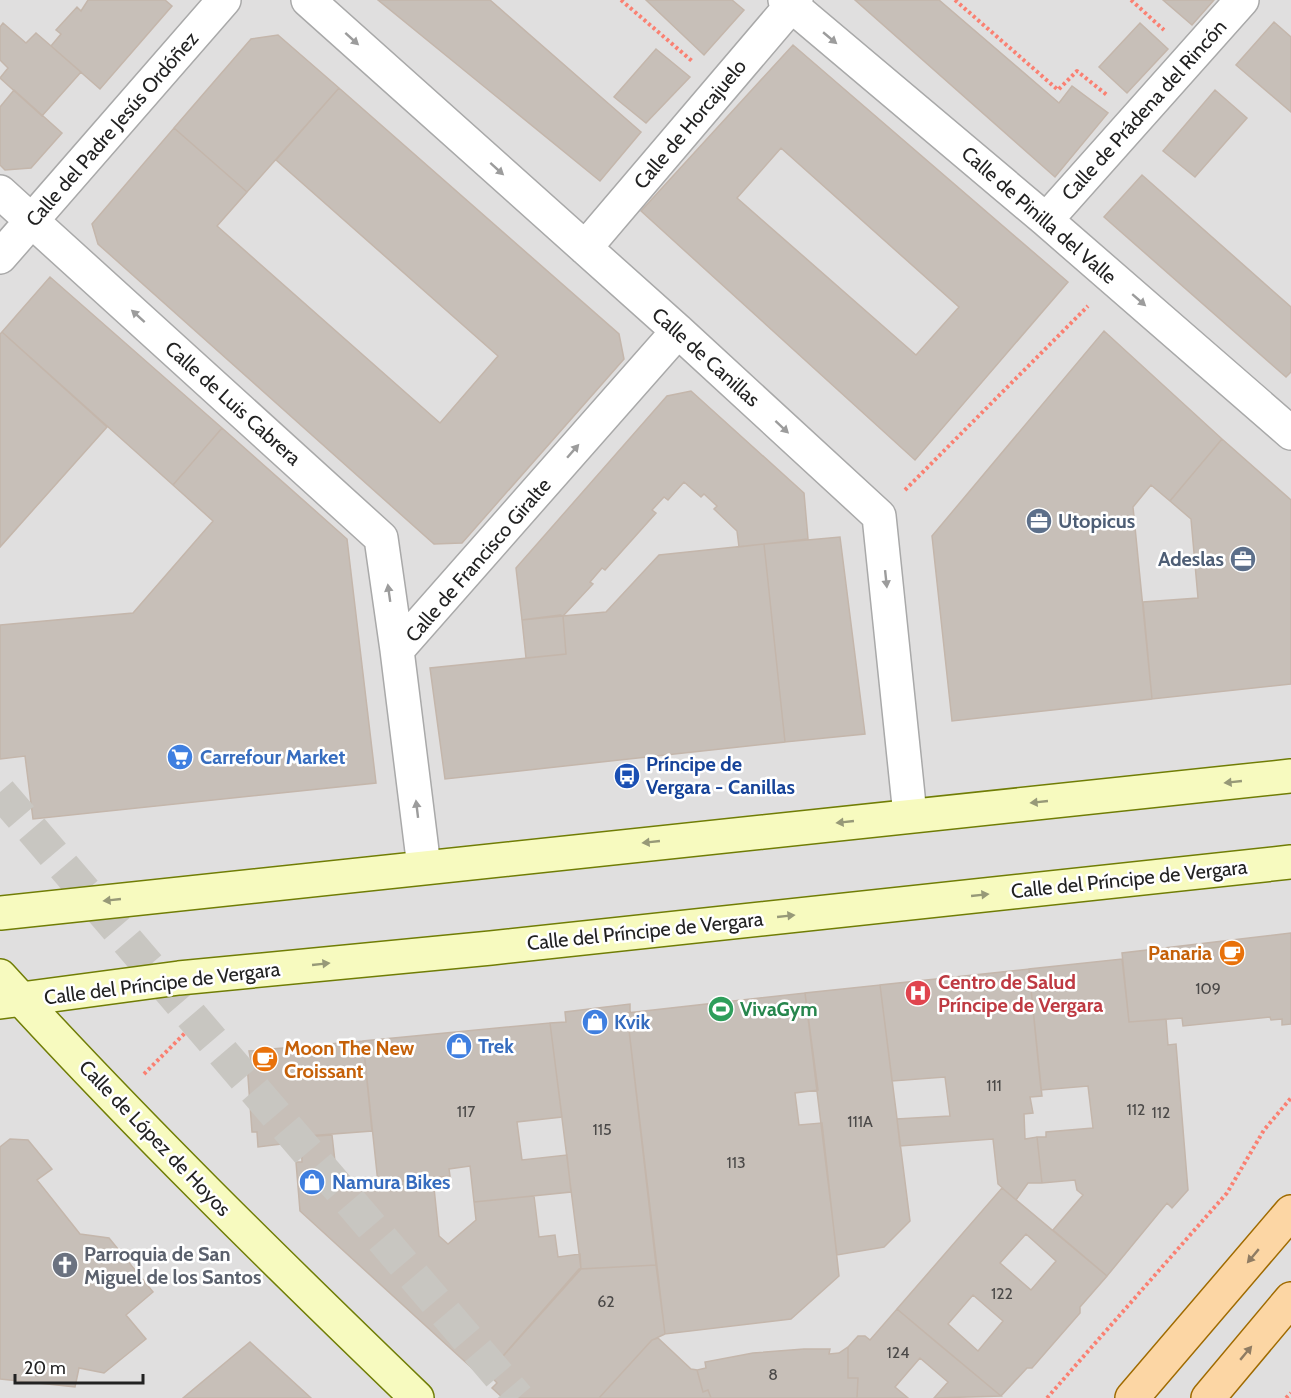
<svg xmlns="http://www.w3.org/2000/svg" width="1291" height="1398" font-family="Cabin,sans-serif">
<style>
.residential{fill:#e0dfdf}
.building{fill:#c7bfb8;stroke:#c4b6ab;stroke-width:1.5;fill-rule:evenodd}
.lines{fill:none;stroke-linecap:round;stroke-linejoin:round}
.highway-tunnel{stroke:#c8c6c1;stroke-width:33;stroke-dasharray:33 16;stroke-linecap:butt}
.street-casing{stroke:#a9a9a9;stroke-width:36}
.secondary-casing{stroke:#707d05;stroke-width:36}
.primary-casing{stroke:#a06b00;stroke-width:36}
.path{stroke:#fa8072;stroke-width:4;stroke-dasharray:3 3;stroke-linecap:butt}
.street{stroke:#fff;stroke-width:33}
.secondary{stroke:#f7fabf;stroke-width:33}
.primary{stroke:#fcd6a4;stroke-width:33}
.oneway{fill:#9c9c9c}
.oneway2{fill:#979978}
.oneway3{fill:#8f7c63}
.labels{text-anchor:middle;dominant-baseline:central;stroke-width:5;stroke-linejoin:round;paint-order:stroke}
.number-label{font-size:16px;fill:#4b4948}
.street-label{font-size:20px;fill:#222;stroke:#fff}
.service-label{font-size:20px;font-weight:bold;fill:#4e5e75;stroke:#fff;text-anchor:start}
.shop-label{font-size:20px;font-weight:bold;fill:#366cbe;stroke:#fff;text-anchor:start}
.transit-label{font-size:20px;font-weight:bold;fill:#164399;stroke:#fff;text-anchor:start}
.food-label{font-size:20px;font-weight:bold;fill:#c56008;stroke:#fff;text-anchor:end}
.health-label{font-size:20px;font-weight:bold;fill:#be3a42;stroke:#fff;text-anchor:start}
.leisure-label{font-size:20px;font-weight:bold;fill:#27864d;stroke:#fff;text-anchor:start}
.worship-label{font-size:20px;font-weight:bold;fill:#5b616d;stroke:#fff;text-anchor:start}
</style>
<rect width="100%" height="100%" fill="#f2efe9"/>
<path class="residential" d="M0,0H1291V1398H0Z"/>
<path class="building" d="M88,0H165L172,6L100,89L51,46L61,34L56,30L77,7L81,11Z
M378,0H490L641,132L600,181Z
M646,0H732L744,10L704,55Z
M855,0H939L1059,103L1072,86L1108,113L1055,177Z
M1163,0H1214L1192,25Z
M1274,22L1291,37V112L1236,65Z
M3,23L26,43L36,33L81,72L42,116L0,78L8,68L0,60V27Z
M1140,23L1168,49L1127,93L1099,67Z
M278,35L339,88L247,192L174,128L251,39Z
M793,45L1068,282L915,460L641,211ZM781,148L959,307L916,355L737,198Z
M656,49L690,77L646,123L614,97Z
M339,88L619,334L624,359L462,543L434,544L98,244L92,224L174,128L247,192L217,226L440,423L498,356L276,160Z
M14,90L62,133L31,168L5,170L0,165V107Z
M1215,90L1247,118L1195,177L1163,151Z
M1142,175L1291,307V372L1286,377L1104,217Z
M50,277L222,428L173,485L2,332Z
M1104,331L1222,439L1170,501L1151,485L1133,507L1152,699L952,721L932,536Z
M2,332L107,427L0,547V334Z
M691,391L804,493L808,539L739,547L737,531L714,509L717,506L704,494L701,497L684,482L668,500L664,497L652,510L656,513L605,570L602,568L590,582L593,584L563,616L522,620L516,568L667,396Z
M222,428L347,539L376,783L33,819L25,756L0,759V625L133,613L213,521L173,485Z
M1222,439L1291,500V684L1152,699L1143,602L1198,598L1191,519L1170,501Z
M840,537L865,734L785,742L764,544Z
M764,544L785,742L445,779L430,668L566,654L563,616L606,612L659,555Z
M560,615L563,616L566,654L526,658L522,620Z
M1291,933V1024L1282,1025V1019L1271,1020L1270,1017L1183,1026L1182,1018L1129,1022L1122,953Z
M1122,959L1129,1022L1166,1019L1168,1045L1176,1044L1188,1190L1172,1208L1167,1203L1107,1276L1053,1230L1083,1195L1077,1190L1075,1180L1042,1183L1037,1137H1046V1132L1093,1128L1088,1086L1041,1090L1029,969Z
M1029,969L1042,1096L1030,1097L1033,1113L1024,1114L1025,1139L1037,1137L1042,1183H1028L1016,1200L998,1184L993,1139L900,1146L897,1119L950,1116L945,1077L892,1081L880,985Z
M880,985L910,1221L884,1247L837,1255L805,993Z
M805,993L818,1090L795,1093L799,1125L822,1123L839,1276L791,1319L665,1334L627,1013Z
M630,1004V1013H627L656,1265L581,1269L550,1023L566,1022L565,1012Z
M550,1023L562,1117L517,1122L522,1160L567,1155L571,1192L474,1202L470,1166L449,1169L450,1176L378,1183L363,1041Z
M363,1041L372,1131L281,1138V1144L258,1147L257,1132H252L247,1063L251,1062L249,1051Z
M332,1135L338,1188L433,1178L439,1236L448,1244L476,1220L474,1202L534,1196L539,1237L555,1235L558,1257L580,1254L581,1269L488,1373L478,1364L473,1369L300,1211L296,1162H302L301,1137Z
M10,1139L28,1140L52,1169L37,1180L80,1234L109,1238L153,1292L126,1315L146,1339L104,1373L79,1368L75,1387L0,1379V1147Z
M1002,1188L1107,1276L1080,1307V1313L1032,1368H1027L1001,1396L897,1309ZM1026,1234L1056,1261L1031,1290L1000,1263ZM973,1295L1003,1321L978,1351L948,1324Z
M656,1265L665,1334L652,1340L599,1398H503L492,1388L497,1383L488,1373L579,1269Z
M897,1309L936,1342L1001,1396L934,1398L948,1382L920,1358L895,1387L908,1398H857L858,1378H848V1347L858,1336H865L870,1340Z
M658,1338L691,1369L697,1370L703,1392L708,1390L711,1398H599L652,1340Z
M250,1342L311,1398H183Z
M848,1347V1378H858L857,1398H711L708,1390L703,1392L697,1370L706,1368L705,1362L753,1353L804,1349H830L829,1354L839,1353Z"/>
<g class="lines">
<path class="highway-tunnel" d="M0,792L518,1398"/>
<defs>
<path id="street" d="M308,0L678,331L879,516L910,815
M785,0L1046,220L1291,433
M0,192L381,538L397,650
M1046,220L1242,0
M585,248L796,0
M0,257L224,0
M424,867L397,650L678,331"/>
<path id="secondary" d="M0,913L1291,776
M0,976C133,1122 275,1261 417,1398
M0,1002L179,978L491,948L1291,862"/>
<path id="primary" d="M1132,1398L1291,1212
M1208,1398L1291,1299"/>
</defs>
<use href="#street" class="street-casing"/>
<use href="#secondary" class="secondary-casing"/>
<use href="#primary" class="primary-casing"/>
<path class="path" d="M621,0L692,61
M955,0L1058,90L1077,71L1107,95
M1131,0L1164,30
M905,490L1088,306
M144,1074L186,1032
M1047,1398L1227,1193L1264,1130L1291,1098
M1286,1398L1291,1393"/>
<use href="#street" class="street"/>
<use href="#secondary" class="secondary"/>
<use href="#primary" class="primary"/>
</g>
<defs><path id="oneway-solid" d="M-6-.8H1V-3.2L6.5 0L1 3.2V.8H-6Z" transform="scale(1.5)"/></defs>
<g class="oneway">
<use href="#oneway-solid" transform="translate(830 38) rotate(40)"/>
<use href="#oneway-solid" transform="translate(352 39) rotate(42)"/>
<use href="#oneway-solid" transform="translate(497 169) rotate(42)"/>
<use href="#oneway-solid" transform="translate(1139 300) rotate(41)"/>
<use href="#oneway-solid" transform="translate(138 316) rotate(-138)"/>
<use href="#oneway-solid" transform="translate(782 427) rotate(43)"/>
<use href="#oneway-solid" transform="translate(573 451) rotate(-49)"/>
<use href="#oneway-solid" transform="translate(886 579) rotate(84)"/>
<use href="#oneway-solid" transform="translate(389 593) rotate(-98)"/>
<use href="#oneway-solid" transform="translate(417 809) rotate(-97)"/>
</g>
<g class="oneway2">
<use href="#oneway-solid" transform="translate(1233 782) rotate(174)"/>
<use href="#oneway-solid" transform="translate(1039 802) rotate(174)"/>
<use href="#oneway-solid" transform="translate(845 822) rotate(174)"/>
<use href="#oneway-solid" transform="translate(651 842) rotate(174)"/>
<use href="#oneway-solid" transform="translate(980 895) rotate(-6)"/>
<use href="#oneway-solid" transform="translate(112 900) rotate(174)"/>
<use href="#oneway-solid" transform="translate(786 916) rotate(-6)"/>
<use href="#oneway-solid" transform="translate(321 964) rotate(-6)"/>
</g>
<g class="oneway3">
<use href="#oneway-solid" transform="translate(1253 1256) rotate(130)"/>
<use href="#oneway-solid" transform="translate(1246 1353) rotate(-50)"/>
</g>
<defs>
<symbol id="office-disc" viewBox="-11 -11 22 22"><circle r="9.5" fill="#5c6f8a" stroke="#fff"/><path d="M-6-3h4V-5.5h4V-3h4V5H-6ZM-1-4.5V-3h2v-1.5ZM-6 0V1H6V0Z" fill="#fff"/></symbol>
<symbol id="supermarket-disc" viewBox="-11 -11 22 22"><circle r="9.5" fill="#3f7fe0" stroke="#fff"/><path d="M-6-5.5h2.5l.6 2H6L4.5 2H-2.5L-4.4-4H-6ZM-1.5 3.2a1.3 1.3 0 1 0 .1 0ZM3 3.2a1.3 1.3 0 1 0 .1 0Z" fill="#fff"/></symbol>
<symbol id="bus-disc" viewBox="-11 -11 22 22"><circle r="9.5" fill="#1a4fb4" stroke="#fff"/><path d="M-5-6H5V4H4V6H2V4H-2V6H-4V4H-5ZM-3.5-4V0h7V-4ZM-3.5 1.2v1.5H-2V1.2ZM2 1.2v1.5H3.5V1.2Z" fill="#fff"/></symbol>
<symbol id="cafe-disc" viewBox="-11 -11 22 22"><circle r="9.5" fill="#e8710a" stroke="#fff"/><path d="M-5.5-4.5H6V0H3Q3 3.5 0 3.5H-2.5Q-5.5 3.5-5.5 0ZM3-3.2v2h1.7v-2ZM-6 4.5H4V6H-6Z" fill="#fff"/></symbol>
<symbol id="hospital-disc" viewBox="-11 -11 22 22"><circle r="9.5" fill="#e0444e" stroke="#fff"/><path d="M-5-5h3v3.5h4V-5h3V5h-3V1.5h-4V5h-3Z" fill="#fff"/></symbol>
<symbol id="stadium-disc" viewBox="-11 -11 22 22"><circle r="9.5" fill="#2e9e5b" stroke="#fff"/><path d="M0-5a6.5 5 0 1 0 0 10a6.5 5 0 1 0 0-10ZM-3.5-1.8h7v3.6h-7Z" fill="#fff"/></symbol>
<symbol id="shop-disc" viewBox="-11 -11 22 22"><circle r="9.5" fill="#3f7fe0" stroke="#fff"/><path d="M-5-2.5h2.3a2.7 3.5 0 0 1 5.4 0H5L5.5 6h-11ZM-1.5-2.5h3a1.5 2.3 0 0 0-3 0Z" fill="#fff"/></symbol>
<symbol id="church-disc" viewBox="-11 -11 22 22"><circle r="9.5" fill="#6b7280" stroke="#fff"/><path d="M-1.2-6h2.4v3.5h3.3v2.4h-3.3V6h-2.4V-.1h-3.3v-2.4h3.3Z" fill="#fff"/></symbol>
</defs>
<g fill-rule="evenodd">
<use href="#office-disc" x="1024" y="506" width="30" height="30"/>
<use href="#office-disc" x="1228" y="544" width="30" height="30"/>
<use href="#supermarket-disc" x="165" y="742" width="30" height="30"/>
<use href="#bus-disc" x="612" y="761" width="30" height="30"/>
<use href="#cafe-disc" x="1217" y="938" width="30" height="30"/>
<use href="#hospital-disc" x="903" y="978" width="30" height="30"/>
<use href="#stadium-disc" x="706" y="994" width="30" height="30"/>
<use href="#shop-disc" x="580" y="1007" width="30" height="30"/>
<use href="#shop-disc" x="444" y="1031" width="30" height="30"/>
<use href="#cafe-disc" x="250" y="1044" width="30" height="30"/>
<use href="#shop-disc" x="297" y="1167" width="30" height="30"/>
<use href="#church-disc" x="50" y="1250" width="30" height="30"/>
</g>
<g class="labels">
<g class="number-label">
<text x="1208" y="988">109</text>
<text x="994" y="1085">111</text>
<text x="1136" y="1109">112</text>
<text x="466" y="1111">117</text>
<text x="1161" y="1112">112</text>
<text x="860" y="1121">111A</text>
<text x="602" y="1129">115</text>
<text x="736" y="1162">113</text>
<text x="1002" y="1293">122</text>
<text x="606" y="1301">62</text>
<text x="898" y="1352">124</text>
<text x="773" y="1374">8</text>
</g>
<g class="street-label">
<text transform="translate(1144 110) rotate(-48)">Calle de Prádena del Rincón</text>
<text transform="translate(690 124) rotate(-50)">Calle de Horcajuelo</text>
<text transform="translate(112 129) rotate(-49)">Calle del Padre Jesús Ordóñez</text>
<text transform="translate(1039 215) rotate(41)">Calle de Pinilla del Valle</text>
<text transform="translate(706 357) rotate(42)">Calle de Canillas</text>
<text transform="translate(233 403) rotate(42)">Calle de Luis Cabrera</text>
<text transform="translate(478 560) rotate(-49)">Calle de Francisco Giralte</text>
<text transform="translate(1129 879) rotate(-6)">Calle del Príncipe de Vergara</text>
<text transform="translate(645 931) rotate(-6)">Calle del Príncipe de Vergara</text>
<text transform="translate(162 983) rotate(-7)">Calle del Príncipe de Vergara</text>
<text transform="translate(155 1138) rotate(46)">Calle de López de Hoyos</text>
</g>
<g class="service-label">
<text x="1058" y="521">Utopicus</text>
<text x="1224" y="559" text-anchor="end">Adeslas</text>
</g>
<g class="shop-label">
<text x="200" y="757">Carrefour Market</text>
<text x="614" y="1022">Kvik</text>
<text x="478" y="1046">Trek</text>
<text x="332" y="1182">Namura Bikes</text>
</g>
<g class="transit-label">
<text x="646" y="764">Príncipe de<tspan x="646" dy="23">Vergara - Canillas</tspan></text>
</g>
<g class="food-label">
<text x="1212" y="953">Panaria</text>
<text x="284" y="1048" text-anchor="start">Moon The New<tspan x="284" dy="23">Croissant</tspan></text>
</g>
<g class="health-label">
<text x="938" y="982">Centro de Salud<tspan x="938" dy="23">Príncipe de Vergara</tspan></text>
</g>
<g class="leisure-label">
<text x="740" y="1009">VivaGym</text>
</g>
<g class="worship-label">
<text x="84" y="1254">Parroquia de San<tspan x="84" dy="23">Miguel de los Santos</tspan></text>
</g>
</g>
<path d="M15 1374v9h128v-9" fill="none" stroke="#222222" stroke-width="3"/>
<text x="24" y="1374" font-size="18" fill="#222222" stroke="#ffffff" stroke-width="4.5" paint-order="stroke">20 m</text>
</svg>
